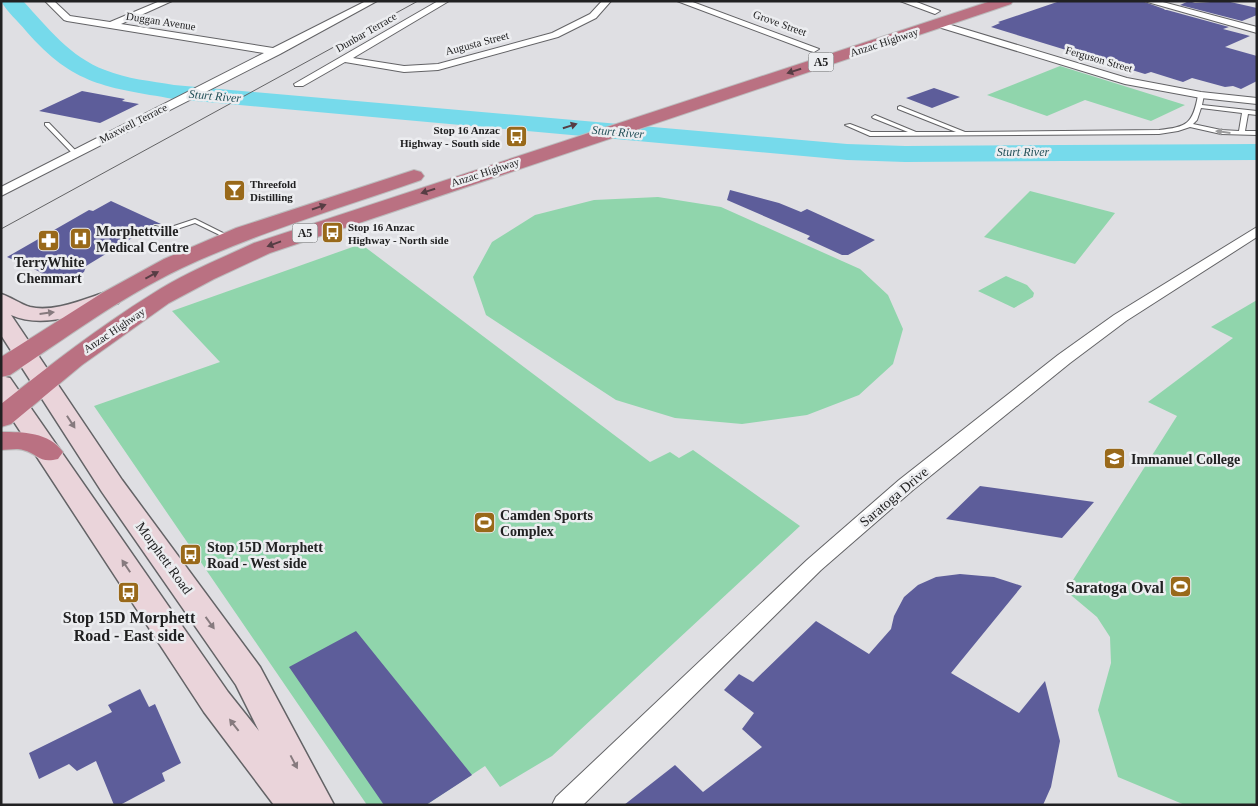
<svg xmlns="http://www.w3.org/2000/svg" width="1258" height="806" font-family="'Times New Roman',serif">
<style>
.green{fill:#90d5ac}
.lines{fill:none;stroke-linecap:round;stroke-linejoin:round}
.river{fill:#76daeb;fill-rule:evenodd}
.building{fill:#5d5d9a}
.lane-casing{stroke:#636366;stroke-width:2}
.street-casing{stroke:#636366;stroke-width:2}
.secondary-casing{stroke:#636366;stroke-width:3}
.highway-casing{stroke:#bcbcbd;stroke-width:2}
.lane{fill:#fff;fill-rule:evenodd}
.street{fill:#fff;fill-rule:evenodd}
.secondary{fill:#ead4da;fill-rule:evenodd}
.highway{fill:#ba7182;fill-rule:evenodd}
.tram{stroke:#636365;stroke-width:1}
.oneway{fill:#573d44}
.oneway2{fill:#9b9b9c}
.oneway3{fill:#867a7e}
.labels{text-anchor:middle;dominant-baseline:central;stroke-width:5;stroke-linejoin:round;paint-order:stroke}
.far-street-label{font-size:11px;fill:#212122;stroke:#ecedf0}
.far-poi-label{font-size:11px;font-weight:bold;fill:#212122;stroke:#ecedf0;text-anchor:start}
.shield{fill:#ecedf0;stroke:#5e5e60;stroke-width:1}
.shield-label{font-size:12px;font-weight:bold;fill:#212122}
.far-water-label{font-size:12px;font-style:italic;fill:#245159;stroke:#ecedf0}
.poi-label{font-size:14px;font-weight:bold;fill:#212122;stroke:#ecedf0;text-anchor:start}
.street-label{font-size:14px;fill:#212122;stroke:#ecedf0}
.near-poi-label{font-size:16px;font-weight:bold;fill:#212122;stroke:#ecedf0;text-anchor:end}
</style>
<rect width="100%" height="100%" fill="#dfdfe3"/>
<path class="green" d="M1060,66L1185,105L1151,121L1085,100L1047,116L987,95Z
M1030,191L1115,213L1075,264L984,237Z
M658,197L721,207L860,269L888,295L903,329L893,364L859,395L807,415L742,424L675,418L616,400L486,315L473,277L492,242L535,215L594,200Z
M361,244L650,462L670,452L679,458L693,450L800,526L552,756L500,787L485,766L426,805H367L94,406L220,362L172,311Z
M1006,276L1027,285L1034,293L1033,297L1014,308L978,291Z
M1257,300V805H1185L1118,777L1098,710L1111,663L1110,637L1097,617L1066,591L1177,416L1148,402L1233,338L1211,327Z"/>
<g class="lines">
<path class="river" d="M1,1H23C48,28 70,57 105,70C127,79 151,81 174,85L847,144L905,146L1257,144V160L905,162L847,160L174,99C106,87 74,86 26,31C18,21 7,12 1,1Z"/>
</g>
<path class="building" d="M1060,1H1142L1164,9L1165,10H1167L1229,27L1223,29L1250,36L1225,47L1257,56V81L1241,89L1233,86L1225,87L1192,78L1183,82L1151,72L1145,74L991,27L1000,23L998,22Z
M1189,1L1195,3L1226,1L1257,8V15L1242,21L1180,5Z
M934,88L960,97L932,108L906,98Z
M82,91L125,99L122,101L139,104L100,123L39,111Z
M730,190L779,203L801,212L807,209L875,240L848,255H842L807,239L810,236L727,200Z
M111,201L161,224H154L150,228L152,230L144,236L137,235L86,266L84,272L75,277L62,280H51L38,271L7,257L89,210L93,211Z
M980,486L1094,502L1062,538L946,519Z
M960,574L994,577L1022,586L951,673L1019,713L1045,681L1060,741L1051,787L1043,805H624L675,765L703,792L762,747L742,729L754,713L724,690L739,674L753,682L816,621L869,654L891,629L894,616L904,597L918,585L936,577Z
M356,631L472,775L426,805H384L289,667Z
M140,689L149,707L155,704L181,763L162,773L165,781L120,805H114L96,761L77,771L69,764L39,779L29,753L112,712L108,705Z"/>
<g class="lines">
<defs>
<path id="lane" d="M1201,93L1204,95L1202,105L1257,111V115L1248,114L1245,131H1257V135L1221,134L1190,127L1178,131L1159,134L870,136L845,125L850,124L871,132H908L873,118L872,117L875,115L916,132H956L898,109V107L900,106L965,132L1159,130C1187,127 1193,124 1198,95ZM1201,108L1242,113L1239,131L1221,130L1193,124L1197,120Z
M45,123H49L77,152V154H73L45,125Z
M195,219L233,238L232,239H228L195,223L165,233L152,228L155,226L165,229Z"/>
<path id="street" d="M45,1H54L70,16L110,22L160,1H172L121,24L273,48L366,1H377L280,54L1,196V187L264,53L67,21L64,20Z
M438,1H449L353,58L404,66L438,64L552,33L590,14L602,1H611L596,18L558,37L438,70L404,72L345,62L303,86H295L294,84Z
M677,1H690L819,49L814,52L810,51Z
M900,1H914L940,11L935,14Z
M1144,1H1159L1257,27V33Z
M938,21L1127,78L1201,92L1257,98V104L1201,98L1125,84L935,26V22Z
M1257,227V237L1126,321L1070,363L913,490L821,570L583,805H552L556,797L807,560L899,480L1058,355L1114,315Z"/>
<path id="secondary" d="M110,291L118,293L121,298L118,303C84,312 45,330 11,315L122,480L260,667L334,805H274L204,712L1,402V376L10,378L228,692L259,731L236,685L102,492L1,335V294C11,297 20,304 30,307C55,313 86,298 110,291Z"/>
<path id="highway" d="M991,1H1013L1011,4L270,253L214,279L169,303L82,365L11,424L1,427V404C50,365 99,327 152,294C184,273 220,259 254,243Z
M414,170L421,172L424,176L421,180C341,208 259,232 182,268C121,297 66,338 10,375L1,377V357L102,293L164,259L236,228Z
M1,432C23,432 49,432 63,452L58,459C39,464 39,454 23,450C17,448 8,450 1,450Z"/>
</defs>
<use href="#lane" class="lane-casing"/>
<use href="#street" class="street-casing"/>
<use href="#secondary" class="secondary-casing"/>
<use href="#highway" class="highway-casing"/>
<use href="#lane" class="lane"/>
<use href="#street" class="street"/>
<use href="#secondary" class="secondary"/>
<use href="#highway" class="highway"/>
<path class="tram" d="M1,229L418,1"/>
</g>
<defs><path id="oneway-solid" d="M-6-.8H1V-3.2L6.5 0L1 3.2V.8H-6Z" transform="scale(1.25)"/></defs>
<g class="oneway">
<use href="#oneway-solid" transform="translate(794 71) rotate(162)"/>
<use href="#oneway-solid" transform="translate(570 126) rotate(-18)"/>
<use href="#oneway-solid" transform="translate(428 191) rotate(162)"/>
<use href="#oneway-solid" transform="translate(319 207) rotate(-19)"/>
<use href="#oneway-solid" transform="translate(274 244) rotate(160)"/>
<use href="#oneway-solid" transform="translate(152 275) rotate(-28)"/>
</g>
<use class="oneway2" href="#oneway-solid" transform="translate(1223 132) rotate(-173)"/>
<g class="oneway3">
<use href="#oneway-solid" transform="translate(47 313) rotate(-7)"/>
<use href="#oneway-solid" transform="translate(71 422) rotate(57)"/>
<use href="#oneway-solid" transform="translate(126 566) rotate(-124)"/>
<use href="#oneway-solid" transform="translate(210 623) rotate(54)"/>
<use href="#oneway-solid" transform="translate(234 725) rotate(-128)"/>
<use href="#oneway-solid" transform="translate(294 762) rotate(62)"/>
</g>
<defs>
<symbol id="bus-square" viewBox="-11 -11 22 22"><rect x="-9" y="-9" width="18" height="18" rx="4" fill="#99691a" stroke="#ecedf0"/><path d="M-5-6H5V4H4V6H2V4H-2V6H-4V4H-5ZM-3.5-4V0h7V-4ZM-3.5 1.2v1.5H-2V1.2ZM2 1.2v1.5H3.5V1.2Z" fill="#fff"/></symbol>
<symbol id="bar-square" viewBox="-11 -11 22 22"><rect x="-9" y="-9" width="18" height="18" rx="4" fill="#99691a" stroke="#ecedf0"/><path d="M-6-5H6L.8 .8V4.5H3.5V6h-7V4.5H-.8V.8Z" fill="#fff"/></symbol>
<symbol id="hospital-square" viewBox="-11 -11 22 22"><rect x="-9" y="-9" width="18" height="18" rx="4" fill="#99691a" stroke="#ecedf0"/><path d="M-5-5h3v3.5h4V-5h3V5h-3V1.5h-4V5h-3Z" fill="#fff"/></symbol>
<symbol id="pharmacy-square" viewBox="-11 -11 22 22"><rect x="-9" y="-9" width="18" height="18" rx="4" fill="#99691a" stroke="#ecedf0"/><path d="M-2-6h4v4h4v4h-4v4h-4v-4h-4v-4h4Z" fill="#fff"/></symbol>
<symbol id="school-square" viewBox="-11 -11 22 22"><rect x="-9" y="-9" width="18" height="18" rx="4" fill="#99691a" stroke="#ecedf0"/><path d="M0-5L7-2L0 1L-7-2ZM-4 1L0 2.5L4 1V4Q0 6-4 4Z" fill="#fff"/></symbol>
<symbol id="stadium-square" viewBox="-11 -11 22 22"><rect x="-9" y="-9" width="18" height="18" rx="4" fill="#99691a" stroke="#ecedf0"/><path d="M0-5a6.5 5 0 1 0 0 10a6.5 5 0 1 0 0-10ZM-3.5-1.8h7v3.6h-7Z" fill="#fff"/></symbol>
</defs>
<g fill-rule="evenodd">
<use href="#bus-square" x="504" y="124" width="25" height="25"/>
<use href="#bar-square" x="222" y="178" width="25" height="25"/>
<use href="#bus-square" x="320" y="220" width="25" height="25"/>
<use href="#hospital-square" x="68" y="226" width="25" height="25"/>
<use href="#pharmacy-square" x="36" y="228" width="25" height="25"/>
<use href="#school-square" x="1102" y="446" width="25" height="25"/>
<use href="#stadium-square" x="472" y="510" width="25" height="25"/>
<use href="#bus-square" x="178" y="542" width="25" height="25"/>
<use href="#stadium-square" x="1168" y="574" width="25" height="25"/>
<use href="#bus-square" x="116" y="580" width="25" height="25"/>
</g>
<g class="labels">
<g class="far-street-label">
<text transform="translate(161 21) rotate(9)">Duggan Avenue</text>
<text transform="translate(780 23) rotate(20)">Grove Street</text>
<text transform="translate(366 32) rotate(-30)">Dunbar Terrace</text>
<text transform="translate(884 42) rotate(-18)">Anzac Highway</text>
<text transform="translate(477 43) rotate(-15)">Augusta Street</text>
<text transform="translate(1099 59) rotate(16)">Ferguson Street</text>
<text transform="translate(133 123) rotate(-27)">Maxwell Terrace</text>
<text transform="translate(485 172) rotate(-18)">Anzac Highway</text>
<text transform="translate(114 330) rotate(-34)">Anzac Highway</text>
</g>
<g class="far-poi-label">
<text x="500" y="130" text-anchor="end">Stop 16 Anzac<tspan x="500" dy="13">Highway - South side</tspan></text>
<text x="250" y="184">Threefold<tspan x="250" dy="13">Distilling</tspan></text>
<text x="348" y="227">Stop 16 Anzac<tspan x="348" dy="13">Highway - North side</tspan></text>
</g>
<g class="shield">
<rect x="808.5" y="52.5" width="25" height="19" rx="4"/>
<rect x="292.5" y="223.5" width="25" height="19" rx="4"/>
</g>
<g class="shield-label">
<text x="821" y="62">A5</text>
<text x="305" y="233">A5</text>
</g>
<g class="far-water-label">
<text transform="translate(215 96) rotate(5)">Sturt River</text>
<text transform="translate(618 132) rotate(5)">Sturt River</text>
<text x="1023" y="152">Sturt River</text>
</g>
<g class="poi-label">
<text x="96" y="231">Morphettville<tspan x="96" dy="16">Medical Centre</tspan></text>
<text x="49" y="262" text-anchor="middle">TerryWhite<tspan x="49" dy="16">Chemmart</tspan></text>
<text x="1131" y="459">Immanuel College</text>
<text x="500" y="515">Camden Sports<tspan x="500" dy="16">Complex</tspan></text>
<text x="207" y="547">Stop 15D Morphett<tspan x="207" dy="16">Road - West side</tspan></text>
</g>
<g class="street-label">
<text transform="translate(894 497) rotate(-40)">Saratoga Drive</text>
<text transform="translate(164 558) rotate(54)">Morphett Road</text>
</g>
<g class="near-poi-label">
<text x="1164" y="587">Saratoga Oval</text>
<text x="129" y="617" text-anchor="middle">Stop 15D Morphett<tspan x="129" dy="18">Road - East side</tspan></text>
</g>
</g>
<rect width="1258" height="806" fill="none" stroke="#212122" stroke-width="5"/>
</svg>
